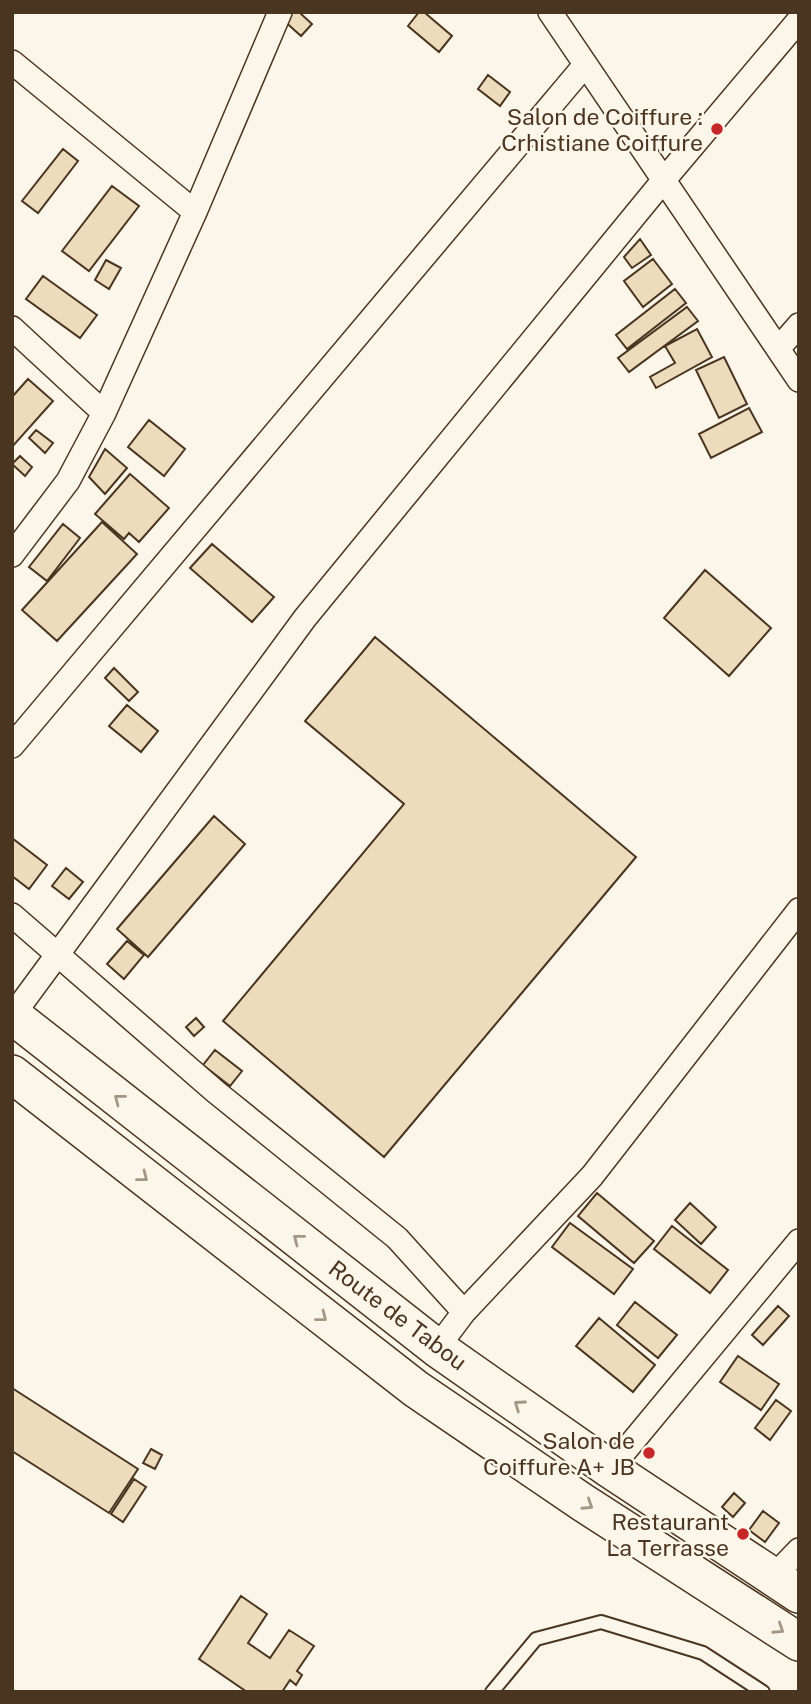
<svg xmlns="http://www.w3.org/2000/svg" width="811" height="1704" font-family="'Public Sans',sans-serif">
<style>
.building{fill:#ecdcbc;stroke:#4a3520;stroke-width:2}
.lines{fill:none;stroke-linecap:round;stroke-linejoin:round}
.lane-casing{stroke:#4a3520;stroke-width:16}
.street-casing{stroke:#4a3520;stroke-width:26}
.primary-casing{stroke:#4a3520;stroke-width:40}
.lane{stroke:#fbf6e9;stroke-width:12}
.street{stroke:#fbf6e9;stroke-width:23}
.primary{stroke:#fbf6e9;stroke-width:37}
.oneway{stroke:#a29684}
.poi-dot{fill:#c62828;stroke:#fbf6e9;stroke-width:2.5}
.labels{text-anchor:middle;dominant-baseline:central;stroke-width:5;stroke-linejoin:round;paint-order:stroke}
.poi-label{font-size:23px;fill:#4a3520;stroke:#fbf6e9;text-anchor:end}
.street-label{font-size:23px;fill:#4a3520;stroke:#fbf6e9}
</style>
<rect width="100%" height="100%" fill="#fbf6e9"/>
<path class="building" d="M286,12H299L312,24L301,36L281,18Z
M419,12H424L452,36L439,52L408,26Z
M488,75L510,92L500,106L478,89Z
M63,149L78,161L38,213L22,201Z
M112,186L139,206L89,271L62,251Z
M640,239L651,255L632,268L624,257Z
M653,259L672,284L643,307L624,281Z
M106,260L121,268L109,289L95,280Z
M43,276L97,315L80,338L26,299Z
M675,289L686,303L627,349L616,335Z
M687,307L698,321L629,372L618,358Z
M697,329L712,357L656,388L650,377L675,363L665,346Z
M724,357L747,404L719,418L696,370Z
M28,379L53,401L12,447V397Z
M749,408L762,432L711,458L699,434Z
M149,420L185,449L164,476L128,447Z
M36,430L53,443L45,453L29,438Z
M105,449L127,468L105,494L89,477Z
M20,456L32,467L25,476L12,464Z
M130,474L169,508L139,542L129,533L124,539L95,514Z
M102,522L137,554L57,641L22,610Z
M63,524L80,538L47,581L29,567Z
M212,544L274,597L252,622L190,568Z
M705,570L771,628L729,676L664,618Z
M375,637L636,857L384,1157L223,1021L404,804L305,721Z
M114,668L138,692L129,701L105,678Z
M127,705L158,731L141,752L109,726Z
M214,816L245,844L148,957L117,929Z
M12,838L47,865L29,889L12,876Z
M66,868L83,882L69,899L52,886Z
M127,941L144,955L124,979L107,964Z
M196,1018L204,1027L194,1036L186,1027Z
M215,1050L242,1071L230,1086L203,1065Z
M597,1193L654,1241L634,1263L578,1216Z
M690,1203L716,1227L701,1244L675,1220Z
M570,1223L633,1269L614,1294L552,1247Z
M672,1226L728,1270L710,1293L654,1249Z
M635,1302L677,1335L658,1358L617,1325Z
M778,1306L789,1316L763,1345L752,1335Z
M599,1318L655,1365L633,1392L576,1346Z
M738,1356L779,1384L761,1410L720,1382Z
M12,1388L138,1469L109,1513L12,1451Z
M776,1400L791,1411L770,1440L755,1428Z
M151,1449L162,1455L155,1469L143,1463Z
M134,1479L146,1487L123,1522L111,1514Z
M734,1493L745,1503L733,1517L722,1507Z
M763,1511L779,1523L765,1542L749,1530Z
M241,1596L267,1614L248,1643L270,1658L289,1630L314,1646L297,1671L302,1675L296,1685L290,1680L282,1692H247L199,1659Z"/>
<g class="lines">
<defs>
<path id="lane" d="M492,1692L536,1639L601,1622L703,1653L763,1692"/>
<path id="street" d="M550,12L799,380
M12,62L195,212
M12,328L104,413
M778,349L799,325
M12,555L68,481L104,413L195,212L280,12
M12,746L585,65
M12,915L216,1092L397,1238L464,1312
M13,1015L305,618L663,181L799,20
M437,1348L464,1312L592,1176L799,910
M610,1469L799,1241
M773,1577L799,1550"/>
<path id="primary" d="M12,1015L437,1348L610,1469L799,1594
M12,1074L416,1389L582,1502L799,1642"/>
</defs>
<use href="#lane" class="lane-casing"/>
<use href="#street" class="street-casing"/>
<use href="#primary" class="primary-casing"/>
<use href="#lane" class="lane"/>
<use href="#street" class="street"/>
<use href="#primary" class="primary"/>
</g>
<defs><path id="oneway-chevron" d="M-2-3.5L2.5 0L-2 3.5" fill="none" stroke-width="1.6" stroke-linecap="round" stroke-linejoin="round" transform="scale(1.75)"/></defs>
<g class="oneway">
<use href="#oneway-chevron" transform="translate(119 1099) rotate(-142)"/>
<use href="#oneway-chevron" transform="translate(143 1177) rotate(38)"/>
<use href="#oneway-chevron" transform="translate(298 1239) rotate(-142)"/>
<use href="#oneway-chevron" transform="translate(322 1317) rotate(38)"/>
<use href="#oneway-chevron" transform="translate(519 1405) rotate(-145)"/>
<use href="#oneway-chevron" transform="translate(588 1505) rotate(33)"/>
<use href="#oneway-chevron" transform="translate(779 1629) rotate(33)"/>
</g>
<g class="poi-dot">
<circle cx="717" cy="129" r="7"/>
<circle cx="649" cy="1453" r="7"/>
<circle cx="743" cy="1534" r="7"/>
</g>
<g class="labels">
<g class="poi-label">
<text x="703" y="116">Salon de Coiffure :<tspan x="703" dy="26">Crhistiane Coiffure</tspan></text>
<text x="635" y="1440">Salon de<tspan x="635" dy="26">Coiffure A+ JB</tspan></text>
<text x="729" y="1521">Restaurant<tspan x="729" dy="26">La Terrasse</tspan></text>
</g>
<g class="street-label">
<text transform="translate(398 1315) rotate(37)">Route de Tabou</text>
</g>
</g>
<rect width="811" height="1704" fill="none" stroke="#4a3520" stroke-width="28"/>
</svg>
